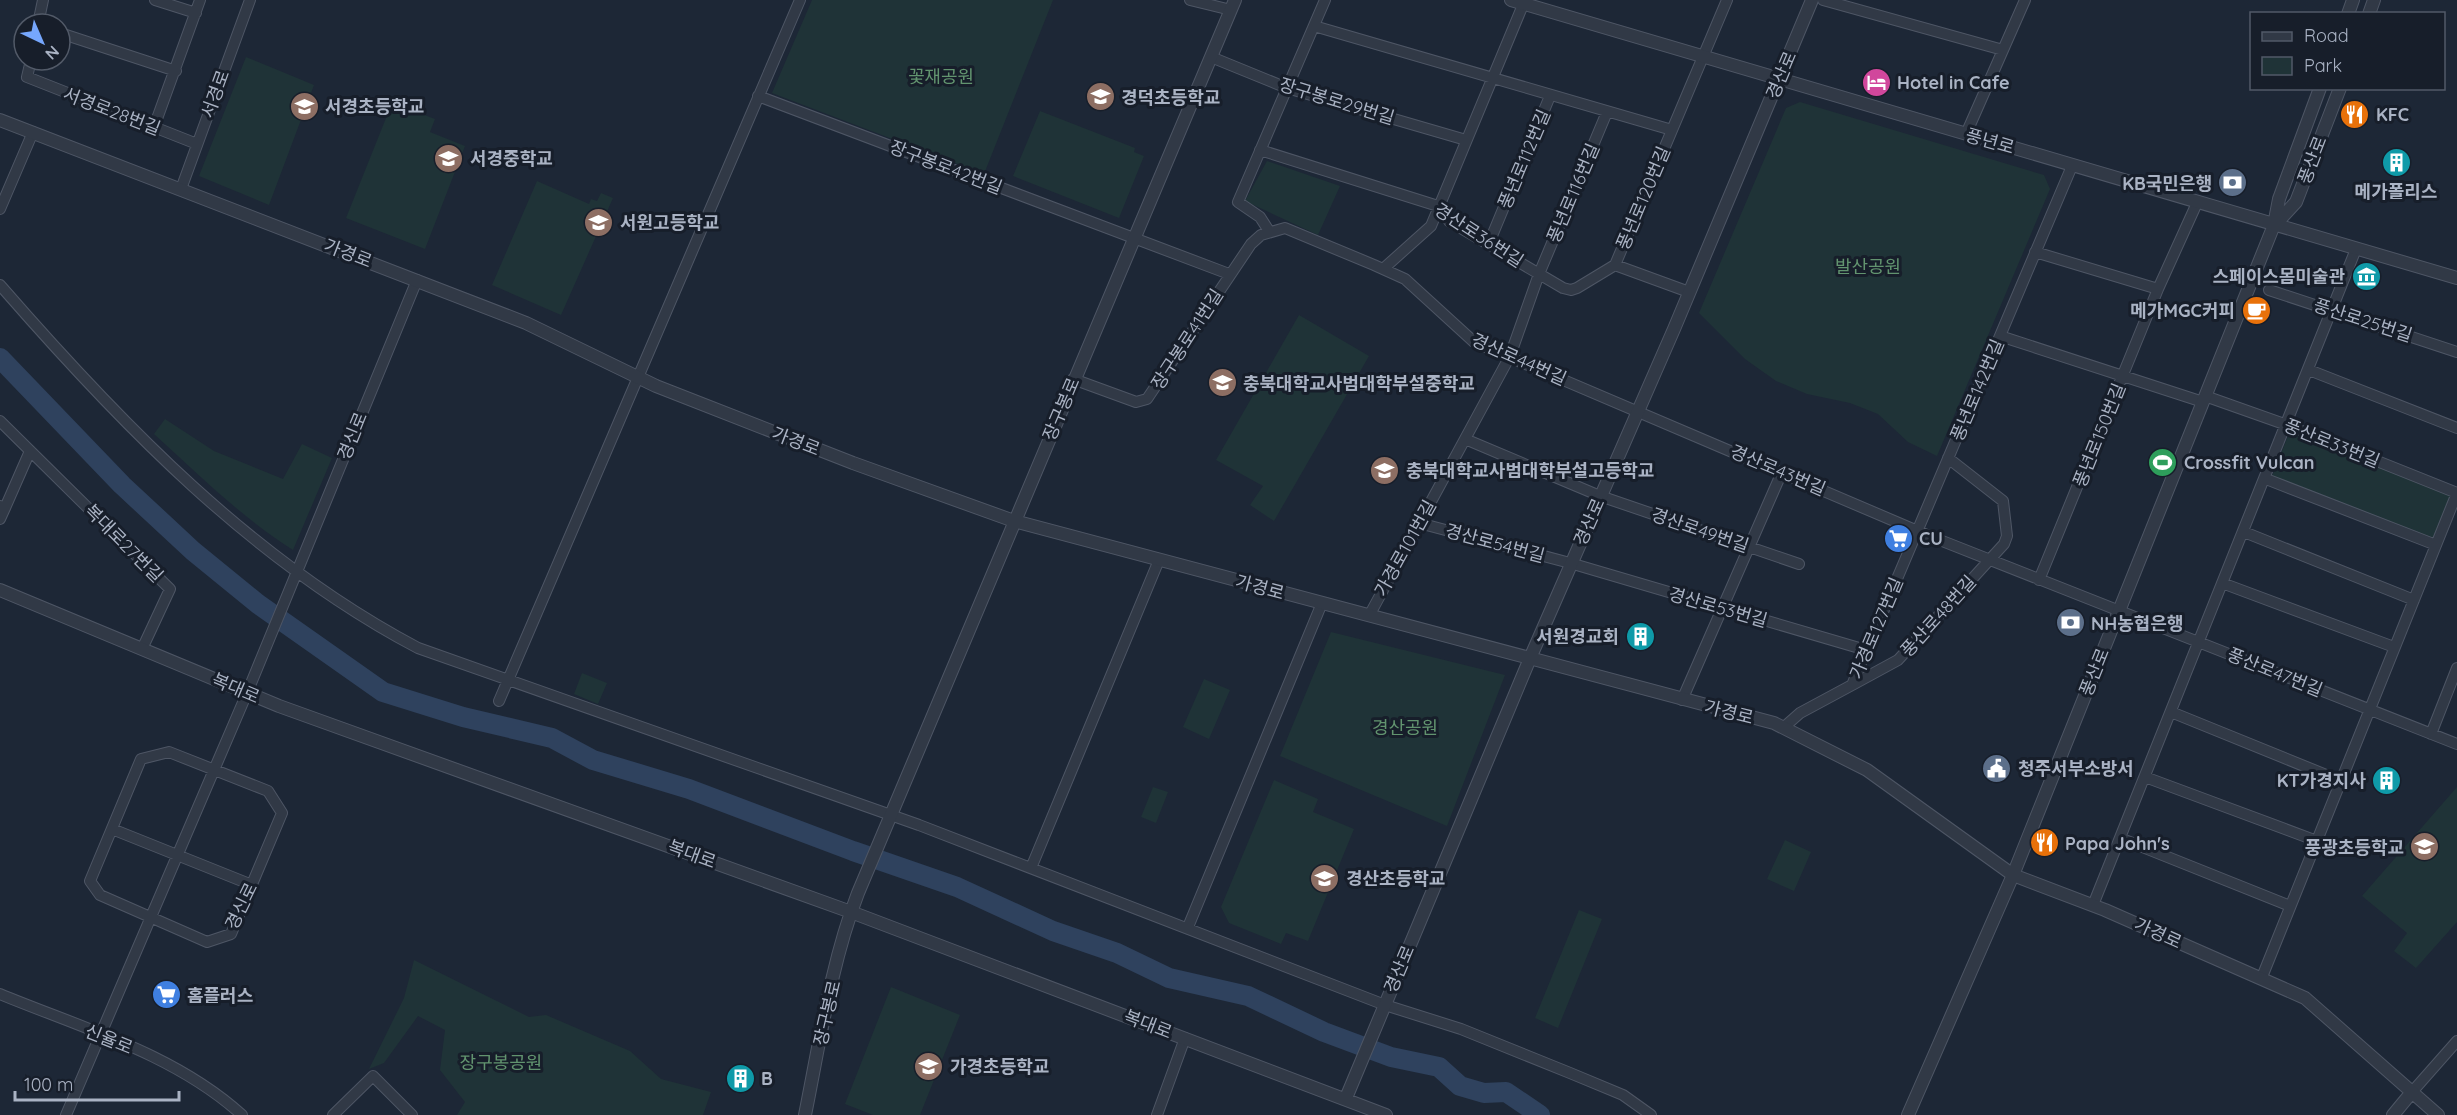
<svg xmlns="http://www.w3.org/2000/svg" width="2457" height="1115" font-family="Quicksand,'Noto Sans KR',sans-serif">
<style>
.green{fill:#1f3337}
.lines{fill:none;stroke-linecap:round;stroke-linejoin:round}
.river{stroke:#2f425e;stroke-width:20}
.minor-casing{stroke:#4e5665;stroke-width:12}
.tertiary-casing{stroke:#4e5665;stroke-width:14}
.minor{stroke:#313946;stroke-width:10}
.tertiary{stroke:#313946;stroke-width:12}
.labels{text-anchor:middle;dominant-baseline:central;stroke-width:6;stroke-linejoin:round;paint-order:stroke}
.street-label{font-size:18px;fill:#aab3c4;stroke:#171e2a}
.park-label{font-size:18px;fill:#62946f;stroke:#171e2a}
.poi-label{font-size:18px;font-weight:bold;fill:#aab3c4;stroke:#171e2a;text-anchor:start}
</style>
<rect width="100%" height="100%" fill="#1d2736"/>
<path class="green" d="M812,0H1053L984,174L772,93Z
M246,57L314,85L269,205L199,176Z
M1800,102L2044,175L2050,189L1937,456L1908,442L1878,414L1850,403L1807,394L1776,381L1745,359L1699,313L1786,108Z
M392,103L435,119L430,132L465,146L425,249L346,218Z
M1040,111L1135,148L1134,152L1144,156L1119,218L1013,176Z
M1267,161L1340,186L1318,235L1245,201Z
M537,181L589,204L591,199L597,201L601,193L613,198L561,315L492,285Z
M1299,315L1369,356L1274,521L1250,505L1263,486L1216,460Z
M165,419L214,451L283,479L302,444L332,458L293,550C242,518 198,474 154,434Z
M2290,431L2450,496L2433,538L2272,476Z
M1331,632L1505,675L1447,826L1280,756Z
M582,673L607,683L598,704L574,694Z
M1204,679L1230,690L1209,739L1183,727Z
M1274,780L1318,799L1313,812L1354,829L1308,941L1286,933L1281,944L1229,923L1221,907Z
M1153,787L1168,792L1156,823L1141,817Z
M2457,787V922L2416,968L2394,951L2407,933L2362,896Z
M1785,840L1811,852L1794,891L1767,879Z
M1579,910L1602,919L1558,1028L1535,1018Z
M414,960L529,1017L546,1015L630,1051L661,1079L711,1092L703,1115H457L465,1102L440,1070L445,1030L418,1016L384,1063L369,1069L404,998Z
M891,987L960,1015L920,1115H873L845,1104Z"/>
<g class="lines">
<path class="river" d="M0,358L122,485L193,551L258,604L383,692L463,717L552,738L593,760L689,789L853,851L957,887L1053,931L1117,953L1169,978L1248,996L1324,1032L1391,1057L1439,1067L1460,1086L1484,1093L1506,1092L1540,1115"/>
<defs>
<path id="minor" d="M155,0L196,13
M1190,0L1231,10
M1823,0L2003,50
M38,24L43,0
M1314,26L1672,130
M60,33L176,71
M1211,57L1287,88L1466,140
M31,60L27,77L197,144
M758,96L1229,274
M154,127L200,0
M1966,134L2025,0
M1260,150L1438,206L1449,221L1563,288L1571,290L1577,288L1615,265L1689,292
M181,189L250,0
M0,209L33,132
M1269,231L1260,217L1238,202L1325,0
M1489,243L1550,96
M2035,252L2158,289
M1615,265L1727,0
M1383,269L1431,226L1525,0
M0,285C121,424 253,561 418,648L919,825L1385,1005L1461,1029L1570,1073L1623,1095L1651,1115
M2269,290L2457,352
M2000,336L2203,402
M2309,370L2457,428
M1073,379L1136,402L1147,399L1251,244L1261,235L1285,228L1374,265L1405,279L1474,342L1927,535L2457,744
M2205,396L2287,425L2457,493
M0,421L170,589L142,649
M1465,439L1600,496L1799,564
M2266,479L2436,545
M0,506L5,508L30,451
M0,519L5,508
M1419,523L1570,563L1866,650
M2244,532L2414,600
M2039,580L2158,289L2197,203
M2222,583L2394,647
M1370,614L1510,356L1539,274L1607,112
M1852,685L1898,660L2004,544L2007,536L2003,501L1948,458
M1682,700L1782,472
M499,701L800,0
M2171,712L2341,781
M1783,728L1800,713L1852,685L2072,166
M2431,734L2457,668
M169,752L268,791L282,813L231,934L207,942L100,895L90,881L141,759Z
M2145,777L2317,841
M112,829L252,885
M2120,838L2290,906
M1031,868L1159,560
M2093,905L2356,249
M1188,927L1322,603
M2262,977L2457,493
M0,994C82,1028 175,1054 242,1115
M2412,1092L2457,1041
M66,1115L247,693L417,280
M333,1115L373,1076L412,1115
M1157,1115L1185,1038"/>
<path id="tertiary" d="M1511,0L2457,278
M2348,14L2353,0
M2369,14L2374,0
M0,120L526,323L656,386L853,463L1014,521L1774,723L1867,770L2013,875L2105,910L2305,998L2438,1115
M2275,225L2296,202L2340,88
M0,590L279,706L851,912L1386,1115
M1346,1098L1531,656L1674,329L1812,0
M805,1115C820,1041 831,963 858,893L1235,0
M1908,1115L2013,875L2274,225L2279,199L2320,88
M2393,1115L2412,1092"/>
</defs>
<use href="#minor" class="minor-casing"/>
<use href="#tertiary" class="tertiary-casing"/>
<use href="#minor" class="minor"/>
<use href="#tertiary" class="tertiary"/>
</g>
<defs>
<symbol id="hotel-disc" viewBox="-11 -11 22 22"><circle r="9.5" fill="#d1479c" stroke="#171e2a"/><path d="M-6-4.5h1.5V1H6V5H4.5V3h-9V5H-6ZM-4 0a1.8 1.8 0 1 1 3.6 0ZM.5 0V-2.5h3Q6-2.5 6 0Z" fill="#fff"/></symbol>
<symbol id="school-disc" viewBox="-11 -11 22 22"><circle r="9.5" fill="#8d6e63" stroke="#171e2a"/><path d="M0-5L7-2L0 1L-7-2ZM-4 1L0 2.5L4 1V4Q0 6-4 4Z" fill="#fff"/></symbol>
<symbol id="restaurant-disc" viewBox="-11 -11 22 22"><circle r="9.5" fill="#e8710a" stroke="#171e2a"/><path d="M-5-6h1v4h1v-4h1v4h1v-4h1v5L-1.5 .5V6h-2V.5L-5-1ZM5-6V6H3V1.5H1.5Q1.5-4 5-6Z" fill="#fff"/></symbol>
<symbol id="building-disc" viewBox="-11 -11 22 22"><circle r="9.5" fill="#0f9aa8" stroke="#171e2a"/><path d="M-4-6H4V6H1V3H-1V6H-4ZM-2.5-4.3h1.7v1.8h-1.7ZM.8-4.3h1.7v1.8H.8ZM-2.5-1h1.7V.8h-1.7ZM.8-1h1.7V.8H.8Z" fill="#fff"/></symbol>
<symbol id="bank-disc" viewBox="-11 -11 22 22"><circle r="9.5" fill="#5c6f8a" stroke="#171e2a"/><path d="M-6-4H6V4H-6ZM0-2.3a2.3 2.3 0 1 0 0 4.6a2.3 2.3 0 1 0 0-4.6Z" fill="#fff"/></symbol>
<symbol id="museum-disc" viewBox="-11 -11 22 22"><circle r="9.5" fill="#0f9aa8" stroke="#171e2a"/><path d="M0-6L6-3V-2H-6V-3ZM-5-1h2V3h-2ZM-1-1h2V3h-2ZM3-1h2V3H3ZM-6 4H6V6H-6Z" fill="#fff"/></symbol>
<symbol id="cafe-disc" viewBox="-11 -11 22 22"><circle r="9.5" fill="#e8710a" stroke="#171e2a"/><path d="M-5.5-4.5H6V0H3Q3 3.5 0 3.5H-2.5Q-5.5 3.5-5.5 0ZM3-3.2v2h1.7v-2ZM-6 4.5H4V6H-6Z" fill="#fff"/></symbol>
<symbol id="stadium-disc" viewBox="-11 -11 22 22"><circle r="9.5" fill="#2e9e5b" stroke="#171e2a"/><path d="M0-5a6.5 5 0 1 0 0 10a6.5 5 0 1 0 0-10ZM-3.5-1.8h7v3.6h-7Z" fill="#fff"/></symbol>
<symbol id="supermarket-disc" viewBox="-11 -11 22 22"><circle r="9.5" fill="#3f7fe0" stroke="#171e2a"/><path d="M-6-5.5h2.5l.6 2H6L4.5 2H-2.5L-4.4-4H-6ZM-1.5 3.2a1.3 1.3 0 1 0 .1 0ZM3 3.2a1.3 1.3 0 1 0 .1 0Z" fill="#fff"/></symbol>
<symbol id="civic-disc" viewBox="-11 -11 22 22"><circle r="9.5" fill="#5c6f8a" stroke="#171e2a"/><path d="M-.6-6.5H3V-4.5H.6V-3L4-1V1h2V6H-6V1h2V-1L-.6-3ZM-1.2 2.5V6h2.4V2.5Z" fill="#fff"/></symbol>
</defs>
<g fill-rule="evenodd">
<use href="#hotel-disc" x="1860" y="66" width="33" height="33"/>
<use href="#school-disc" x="1084" y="80" width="33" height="33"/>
<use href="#school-disc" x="288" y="90" width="33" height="33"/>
<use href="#restaurant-disc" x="2338" y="98" width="33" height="33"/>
<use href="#school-disc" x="432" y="142" width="33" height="33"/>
<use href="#building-disc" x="2380" y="146" width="33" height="33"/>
<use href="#bank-disc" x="2216" y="166" width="33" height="33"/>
<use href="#school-disc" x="582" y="206" width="33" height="33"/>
<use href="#museum-disc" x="2350" y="260" width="33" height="33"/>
<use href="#cafe-disc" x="2240" y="294" width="33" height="33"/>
<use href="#school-disc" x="1206" y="366" width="33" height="33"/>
<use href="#stadium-disc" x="2146" y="446" width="33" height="33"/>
<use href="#school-disc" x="1368" y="454" width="33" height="33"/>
<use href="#supermarket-disc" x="1882" y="522" width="33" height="33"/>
<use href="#bank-disc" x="2054" y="606" width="33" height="33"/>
<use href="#building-disc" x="1624" y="620" width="33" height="33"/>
<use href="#civic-disc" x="1980" y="752" width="33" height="33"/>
<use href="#building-disc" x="2370" y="764" width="33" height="33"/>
<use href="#restaurant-disc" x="2028" y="826" width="33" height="33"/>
<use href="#school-disc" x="2408" y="830" width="33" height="33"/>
<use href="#school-disc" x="1308" y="862" width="33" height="33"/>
<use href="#supermarket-disc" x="150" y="978" width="33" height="33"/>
<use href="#school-disc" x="912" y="1050" width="33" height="33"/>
<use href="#building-disc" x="724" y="1062" width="33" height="33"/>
</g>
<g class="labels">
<g class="street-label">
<text transform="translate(1781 75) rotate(-67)">경산로</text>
<text transform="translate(215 94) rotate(-70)">서경로</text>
<text transform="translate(1337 101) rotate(17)">장구봉로29번길</text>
<text transform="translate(112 111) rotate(21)">서경로28번길</text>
<text transform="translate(1990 141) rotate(16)">풍년로</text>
<text transform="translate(1524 159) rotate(-67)">풍년로112번길</text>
<text transform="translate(2312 160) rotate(-69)">풍산로</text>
<text transform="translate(946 167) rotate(21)">장구봉로42번길</text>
<text transform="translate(1573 193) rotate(-67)">풍년로116번길</text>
<text transform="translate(1643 198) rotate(-67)">풍년로120번길</text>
<text transform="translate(1479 235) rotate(33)">경산로36번길</text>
<text transform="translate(348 253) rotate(21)">가경로</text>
<text transform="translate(2363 320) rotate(18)">풍산로25번길</text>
<text transform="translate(1187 339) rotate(-57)">장구봉로41번길</text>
<text transform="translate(1519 359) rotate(24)">경산로44번길</text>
<text transform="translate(1977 390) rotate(-67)">풍년로142번길</text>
<text transform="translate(1061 409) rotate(-67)">장구봉로</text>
<text transform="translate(2099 435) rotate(-68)">풍년로150번길</text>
<text transform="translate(352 436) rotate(-68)">경신로</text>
<text transform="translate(796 441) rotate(21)">가경로</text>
<text transform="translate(2332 443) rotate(22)">풍산로33번길</text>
<text transform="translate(1778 470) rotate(23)">경산로43번길</text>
<text transform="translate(1589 522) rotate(-66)">경산로</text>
<text transform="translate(1700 530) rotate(19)">경산로49번길</text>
<text transform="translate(124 543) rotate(45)">복대로27번길</text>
<text transform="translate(1495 543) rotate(15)">경산로54번길</text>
<text transform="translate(1405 548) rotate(-61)">가경로101번길</text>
<text transform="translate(1260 587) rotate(15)">가경로</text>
<text transform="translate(1718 607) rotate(16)">경산로53번길</text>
<text transform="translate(1938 616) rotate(-48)">풍산로48번길</text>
<text transform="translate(1876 628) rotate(-67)">가경로127번길</text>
<text transform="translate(2094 672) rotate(-68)">풍산로</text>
<text transform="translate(2275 672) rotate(22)">풍산로47번길</text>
<text transform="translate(236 688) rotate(23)">복대로</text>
<text transform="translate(1729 712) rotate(14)">가경로</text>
<text transform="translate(692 854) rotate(20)">복대로</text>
<text transform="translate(241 906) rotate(-64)">경신로</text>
<text transform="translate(2158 933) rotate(24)">가경로</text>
<text transform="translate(1399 969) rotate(-67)">경산로</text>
<text transform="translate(827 1013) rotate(-77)">장구봉로</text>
<text transform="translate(1148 1024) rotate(21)">복대로</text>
<text transform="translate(109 1039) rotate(22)">신율로</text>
</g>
<g class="park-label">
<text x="941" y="76">꽃재공원</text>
<text x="1868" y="266">발산공원</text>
<text x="1405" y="727">경산공원</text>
<text x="501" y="1062">장구봉공원</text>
</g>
<g class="poi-label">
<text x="1897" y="82">Hotel in Cafe</text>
<text x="1121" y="97">경덕초등학교</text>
<text x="325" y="106">서경초등학교</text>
<text x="2376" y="114">KFC</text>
<text x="470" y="158">서경중학교</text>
<text x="2212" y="183" text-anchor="end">KB국민은행</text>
<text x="2396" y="191" text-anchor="middle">메가폴리스</text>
<text x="620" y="222">서원고등학교</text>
<text x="2345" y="276" text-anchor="end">스페이스몸미술관</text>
<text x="2235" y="310" text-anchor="end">메가MGC커피</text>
<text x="1243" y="383">충북대학교사범대학부설중학교</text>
<text x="2184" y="462">Crossfit Vulcan</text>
<text x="1406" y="470">충북대학교사범대학부설고등학교</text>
<text x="1919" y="538">CU</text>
<text x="2091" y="623">NH농협은행</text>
<text x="1619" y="636" text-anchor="end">서원경교회</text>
<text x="2018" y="768">청주서부소방서</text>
<text x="2366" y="780" text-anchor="end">KT가경지사</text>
<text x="2065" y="843">Papa John's</text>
<text x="2404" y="847" text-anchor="end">풍광초등학교</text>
<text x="1346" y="878">경산초등학교</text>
<text x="187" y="995">홈플러스</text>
<text x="950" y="1066">가경초등학교</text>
<text x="761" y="1078">B</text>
</g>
</g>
<rect x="2250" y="12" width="195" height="78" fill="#171e2a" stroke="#525a68" stroke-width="1.5"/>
<rect x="2262" y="32" width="30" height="9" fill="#313946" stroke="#525a68" stroke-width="1.5"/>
<text x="2304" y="42" font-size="18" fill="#aab3c4">Road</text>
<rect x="2262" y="57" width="30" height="18" fill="#1f3337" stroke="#525a68" stroke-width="1.5"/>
<text x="2304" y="72" font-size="18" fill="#aab3c4">Park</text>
<g transform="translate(42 42) rotate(136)"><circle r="28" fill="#171e2a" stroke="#525a68" stroke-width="1.5"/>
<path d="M0-4.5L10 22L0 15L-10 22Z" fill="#76a7fd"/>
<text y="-9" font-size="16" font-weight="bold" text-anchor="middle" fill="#aab3c4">N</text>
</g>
<path d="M15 1091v9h164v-9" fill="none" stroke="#aab3c4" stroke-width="3"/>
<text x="24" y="1091" font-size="18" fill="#aab3c4" stroke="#171e2a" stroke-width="4.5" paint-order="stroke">100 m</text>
</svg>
